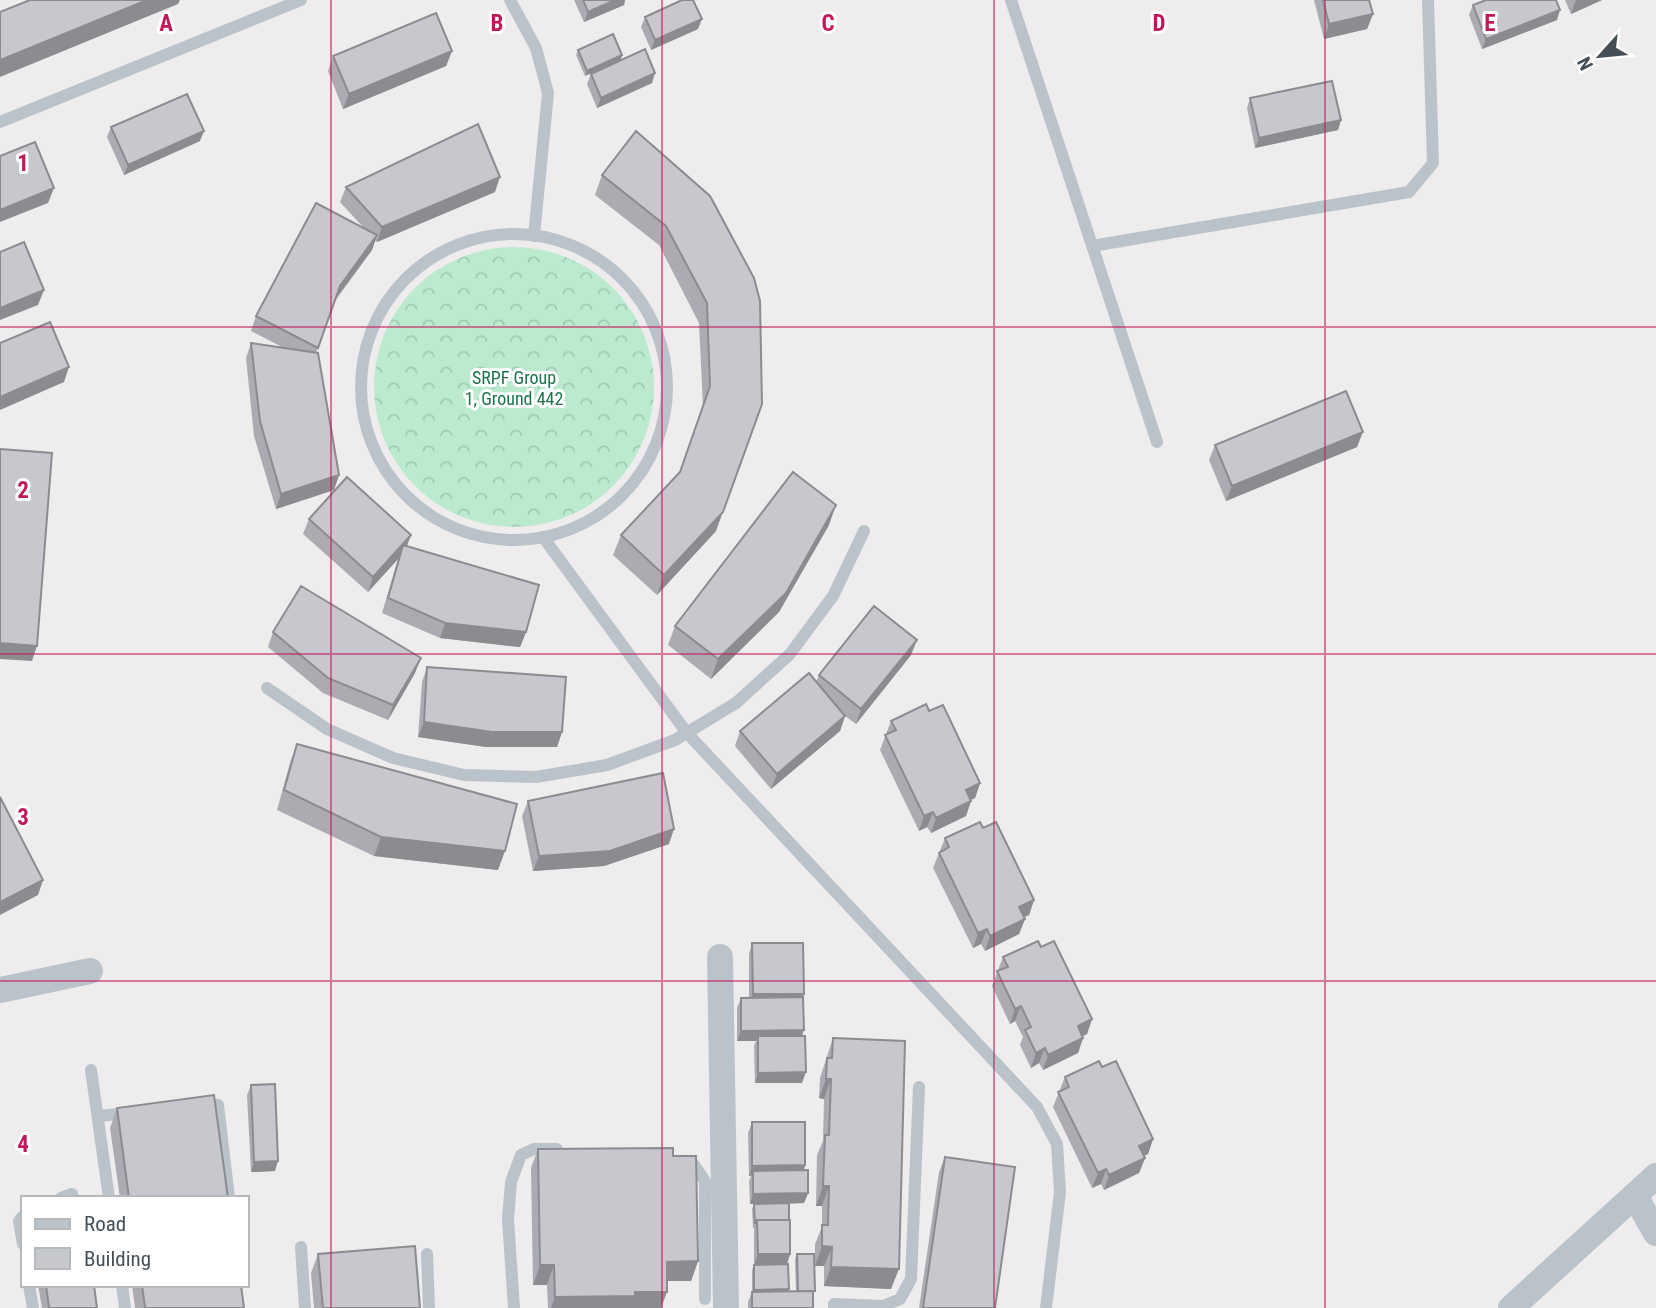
<svg xmlns="http://www.w3.org/2000/svg" width="1656" height="1308" font-family="'Roboto Condensed',sans-serif">
<style>
.park{fill:url(#park-crowns)}
.lines{fill:none;stroke-linecap:round;stroke-linejoin:round}
.lane{stroke:#bbc3ca;stroke-width:12}
.street{stroke:#bbc3ca;stroke-width:26}
.wall{fill:#aaacb1}
.shaded-wall{fill:#8b8c90}
.building{fill:#c6c8ce;stroke:#8b8c90;stroke-width:2}
.grid{fill:none;stroke:#c2185b;stroke-width:2;stroke-opacity:0.55}
.labels{text-anchor:middle;dominant-baseline:central;stroke-width:6;stroke-linejoin:round;paint-order:stroke}
.park-label{font-size:18px;fill:#1c7349;stroke:#fff}
.grid-label{font-size:23px;text-anchor:middle;font-weight:bold;fill:#c2185b;stroke:#fff;stroke-width:6;stroke-linejoin:round;paint-order:stroke}
</style>
<defs>
<pattern id="park-crowns" width="20" height="18" patternUnits="userSpaceOnUse" patternTransform="scale(1.75)"><rect width="20" height="18" fill="#bbeacf"/><path d="M2 6a3 3 0 1 1 6 0M12 15a3 3 0 1 1 6 0" fill="none" stroke="#a2cab4"/></pattern>
</defs>
<rect width="100%" height="100%" fill="#eeecec"/>
<path class="park" d="M374 387a140 140 0 1 1 280 0a140 140 0 1 1-280 0Z"/>
<g class="lines">
<path class="lane" d="M510,0L536,48L548,93L534,236
M1011,0L1157,442
M0,122L301,0
M361 387a153 153 0 1 1 306 0a153 153 0 1 1-306 0Z
M1092,246L1409,192L1433,163L1428,0
M543,537L687,733L1037,1107L1057,1144L1060,1192L1046,1308
M267,688L327,729L393,758L464,775L536,777L607,765L675,740L736,703L790,654L833,596L864,531
M91,1070L109,1198
M200,1107L218,1105L229,1198
M98,1116L129,1113
M685,1161L694,1165L705,1181V1299
M61,1198L72,1194
M23,1216L19,1221L23,1244
M301,1247L305,1308
M427,1254L429,1308
M29,1285L33,1308
M122,1285L125,1308
M514,1308L508,1219L511,1182L521,1155L534,1149H557
M834,1308V1304L883,1306L900,1299L911,1279L919,1087"/>
<path class="street" d="M720,957L726,1308
M0,990L90,971
M1635,1196L1656,1233
M1511,1308L1656,1176"/>
</g>
<path class="wall" d="M574,0H625L624,5L584,22Z
M1314,0H1369L1373,14L1367,29L1324,39Z
M1565,0H1602L1571,14Z
M1473,5L1557,20L1482,49L1469,15Z
M645,17L698,29L651,50L641,27Z
M613,34L585,76L576,55L578,50Z
M452,51L446,66L343,109L328,71L333,56Z
M591,74L652,83L597,108L587,84Z
M1250,98L1341,120L1338,130L1255,148L1247,108Z
M111,127L200,141L124,175L107,137Z
M602,175L710,196L716,531L657,595L613,555L621,535L680,472L703,406L699,323L659,245L595,195Z
M346,187L495,192L377,242L375,241L372,250L335,301L316,353L339,475L334,490L276,509L254,436L246,358L251,343L284,348L251,331L256,316L364,228L340,202Z
M1215,445L1357,447L1226,501L1209,460Z
M309,519L411,535L407,546L526,632L520,647L440,638L382,613L398,559L368,592L303,534Z
M829,525L779,612L711,679L668,645L675,626Z
M273,632L415,673L388,720L323,693L268,647Z
M911,655L856,724L845,716L840,731L771,789L735,746L740,731L816,682L819,675Z
M427,667L562,732L557,747H486L418,737L422,682Z
M929,711L980,783L975,798L971,800V801L966,816L931,833L927,827L919,831L880,750L891,721Z
M297,744L498,870L374,856L277,810L290,763Z
M528,801L669,844L604,866L533,871L522,816Z
M945,838L1034,900L1029,915L1024,917L1025,919L1019,934L985,951L981,944L973,948L933,868Z
M752,943L803,997L802,1083H755L754,1046L756,1041H737V1008L741,998H749V954Z
M1041,947L1092,1019L1087,1034L1083,1036V1038L1078,1053L1043,1070L1039,1063L1031,1068L1020,1045L1023,1037L1015,1021L1010,1024L992,986L1003,957Z
M833,1038L891,1289L824,1286V1266H815V1244L822,1227V1206H816L817,1155L823,1141L824,1099L819,1098L820,1078Z
M1102,1067L1153,1139L1148,1154L1144,1156L1145,1158L1139,1173L1104,1190L1101,1184L1092,1188L1053,1107L1065,1077Z
M251,1085L275,1171L251,1172L247,1095Z
M117,1108L228,1198H120L110,1128Z
M752,1122L805,1165L804,1170L808,1193L804,1203L789,1204L790,1254L787,1264L754,1265V1228H753L752,1209L754,1204H750L749,1181L751,1176H749L748,1133Z
M538,1149L673,1156L698,1261L691,1281H667L661,1308H548L547,1285H533L531,1168Z
M945,1157L995,1308H919L939,1172Z
M318,1254L420,1308H314L311,1273Z
M797,1254L813,1296V1308H748V1302L752,1292V1270L754,1265L788,1291H796L795,1259Z
M38,1285H94L97,1308H42Z
M132,1285H241L244,1308H135Z"/>
<path class="shaded-wall" d="M147,0H180L178,4L0,77V60Z
M615,0H625L624,5L584,22L588,12Z
M1576,0H1602L1571,14Z
M1560,10L1557,20L1482,49L1486,39Z
M1373,14L1367,29L1324,39L1329,24Z
M702,19L698,29L651,50L655,40Z
M452,51L446,66L343,109L349,94Z
M622,55L621,60L585,76L587,71Z
M655,73L652,83L597,108L601,98Z
M1341,120L1338,130L1255,148L1259,138Z
M204,131L200,141L124,175L128,165Z
M500,177L495,192L377,242L382,227Z
M54,188L48,203L0,222V210Z
M377,235L372,250L334,301L340,286Z
M44,290L38,305L0,320V308Z
M69,367L64,382L0,410V397Z
M755,424L716,531L657,595L664,575Z
M1363,432L1357,447L1226,501L1232,486Z
M339,475L334,490L276,509L281,494Z
M836,505L829,525L779,612L711,679L718,659Z
M411,535L405,550L403,545L398,559L368,592L373,577Z
M445,623L526,632L520,647L440,638Z
M917,640L911,655L856,724L861,709Z
M0,643L37,646L32,661L0,659Z
M421,658L415,673L388,720L393,705Z
M845,716L840,731L771,789L777,774Z
M424,722L562,732L557,747H486L418,737Z
M980,783L975,798L960,805L966,790Z
M971,801L966,816L931,833L936,818Z
M933,812L927,827L919,831L924,816Z
M674,829L669,844L604,866L533,871L539,856Z
M381,837L505,851L498,870L374,856Z
M43,880L38,895L0,915V902Z
M1034,900L1029,915L1014,922L1019,907Z
M1025,919L1019,934L985,951L990,936Z
M987,929L981,944L973,948L978,933Z
M753,994H804L801,1004L749,1005Z
M1021,1006L1015,1021L1010,1024L1015,1009Z
M1092,1019L1087,1034L1072,1041L1078,1026Z
M804,1030L800,1040L758,1036L756,1041H737L741,1031Z
M1083,1038L1078,1053L1043,1070L1048,1055Z
M1045,1048L1039,1063L1031,1068L1036,1053Z
M806,1072L802,1083H755L758,1073Z
M826,1079H831L824,1099L819,1098Z
M1153,1139L1148,1154L1133,1161L1139,1146Z
M1145,1158L1139,1173L1104,1190L1109,1175Z
M278,1161L275,1171L251,1172L254,1162Z
M805,1165L802,1176L753,1171L751,1176H749L752,1166Z
M1106,1169L1101,1184L1092,1188L1098,1173Z
M823,1186H829L822,1206H816Z
M808,1193L804,1203L750,1204L753,1194Z
M822,1246L832,1247L824,1266H815Z
M758,1254H790L787,1264L754,1265Z
M698,1261L691,1281H660L667,1262Z
M540,1265H554L547,1285H533Z
M831,1267L899,1269L891,1289L824,1286Z
M789,1289L787,1294L752,1295L754,1290Z
M635,1292H667L661,1308H551L555,1297Z"/>
<path class="building" d="M30,0H147L0,60V12Z
M583,0H615L588,12Z
M682,0H693L702,19L655,40L645,17Z
M1323,0H1369L1373,14L1329,24Z
M1486,0H1556L1560,10L1486,39L1473,5Z
M436,13L452,51L349,94L333,56Z
M613,34L622,55L587,71L578,50Z
M645,49L655,73L601,98L591,74Z
M1332,81L1341,120L1259,138L1250,98Z
M187,94L204,131L128,165L111,127Z
M478,124L500,177L382,227L346,187Z
M636,131L710,196L754,278L760,301L762,404L723,512L664,575L621,535L680,472L710,386L707,303L666,226L602,175Z
M35,142L54,188L0,210V156Z
M316,203L377,235L340,286L318,348L256,316Z
M24,242L44,290L0,308V252Z
M50,322L69,367L0,397V343Z
M251,343L318,353L339,475L281,494L260,421Z
M1346,391L1363,432L1232,486L1215,445Z
M0,449L52,453L37,646L0,643Z
M793,472L836,505L786,593L718,659L675,626Z
M347,477L411,535L373,577L309,519Z
M403,545L539,585L526,632L445,623L388,598Z
M301,586L421,658L393,705L328,678L273,632Z
M874,606L917,640L861,709L819,675Z
M427,667L566,677L562,732H492L424,722Z
M809,673L845,716L777,774L740,731Z
M926,704L929,711L943,705L980,783L966,790L971,801L936,818L933,812L924,816L885,735L896,730L891,721Z
M297,744L517,804L505,851L381,837L284,790Z
M663,773L674,829L610,851L539,856L528,801Z
M0,797L43,880L0,902Z
M980,822L983,828L996,822L1034,900L1019,907L1025,919L990,936L987,929L978,933L939,853L949,847L945,838Z
M1038,941L1041,947L1054,941L1092,1019L1078,1026L1083,1038L1048,1055L1045,1048L1036,1053L1025,1030L1031,1027L1021,1006L1015,1009L997,971L1008,967L1003,957Z
M752,943H803L804,994H753Z
M803,997L804,1030L741,1031V998Z
M758,1036H805L806,1072L758,1073Z
M833,1038L905,1041L899,1269L831,1267L832,1247L822,1246V1225H828L829,1186H823L825,1135H829L831,1079H826L827,1058H832Z
M1099,1061L1102,1067L1116,1061L1153,1139L1139,1146L1145,1158L1109,1175L1106,1169L1098,1173L1058,1092L1069,1087L1065,1077Z
M275,1084L278,1161L254,1162L251,1085Z
M214,1095L228,1198H129L117,1108Z
M752,1122H805V1165L752,1166Z
M673,1148V1156H696L698,1261L667,1262V1292H635V1296L555,1297L554,1265H540L538,1149Z
M945,1157L1015,1167L995,1308H923Z
M808,1170V1193L753,1194V1171Z
M789,1203V1220H757L756,1223H755L754,1204Z
M757,1220H790V1254H758Z
M415,1246L420,1308H323L318,1254Z
M797,1254H814L815,1291H798Z
M788,1264L789,1289L754,1290V1265Z
M46,1285H94L97,1308H49Z
M142,1285H241L244,1308H145Z
M813,1291V1308H752V1292Z"/>
<path class="grid" d="M331,0V1308M662,0V1308M994,0V1308M1325,0V1308M0,327H1656M0,654H1656M0,981H1656"/>
<g class="labels">
<g class="park-label">
<text x="514" y="377">SRPF Group<tspan x="514" dy="21">1, Ground 442</tspan></text>
</g>
</g>
<g class="grid-label">
<text x="166" y="31">A</text>
<text x="497" y="31">B</text>
<text x="828" y="31">C</text>
<text x="1159" y="31">D</text>
<text x="1490" y="31">E</text>
<text x="23" y="171">1</text>
<text x="23" y="498">2</text>
<text x="23" y="825">3</text>
<text x="23" y="1152">4</text>
</g>
<rect x="21" y="1196" width="228" height="91" fill="#ffffff" stroke="#b5b9bc" stroke-width="2"/>
<rect x="35" y="1219" width="35" height="10" fill="#bbc3ca" stroke="#b5b9bc" stroke-width="2"/>
<text x="84" y="1231" font-size="21" fill="#454f58">Road</text>
<rect x="35" y="1248" width="35" height="21" fill="#c6c8ce" stroke="#b5b9bc" stroke-width="2"/>
<text x="84" y="1266" font-size="21" fill="#454f58">Building</text>
<g transform="translate(1600 56) rotate(243)" stroke="#ffffff" stroke-width="5" paint-order="stroke">
<path d="M0-5L12 26L0 18L-12 26Z" fill="#454f58"/>
<text y="-10" font-size="19" font-weight="bold" text-anchor="middle" fill="#454f58">N</text>
</g>
</svg>
